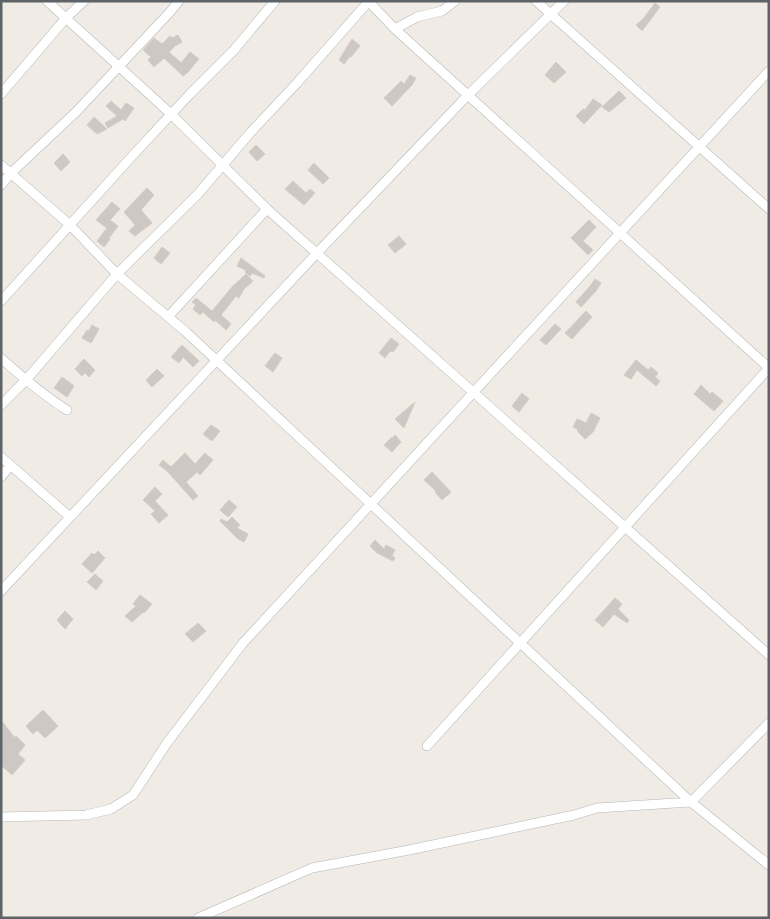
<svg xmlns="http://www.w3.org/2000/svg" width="770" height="919" font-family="'Roboto Condensed',sans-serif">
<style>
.building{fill:#cdc8c4;stroke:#d5cbc3}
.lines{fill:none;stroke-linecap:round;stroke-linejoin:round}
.street-casing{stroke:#b3b7ba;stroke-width:10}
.street{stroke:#fff;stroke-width:9}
</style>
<rect width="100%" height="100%" fill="#f0ebe5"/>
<path class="building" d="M655,3L660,7L642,31L636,25L643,19Z
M178,35L182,42L175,46L169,52L181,63L190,52L199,59L188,72L183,76L164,58L154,67L148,60L151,57L143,50L154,38L162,44L170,36L172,38Z
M352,39L360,46L351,57L350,56L344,64L339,60Z
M556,62L566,72L554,83L545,75Z
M410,75L416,78L412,85L392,106L384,98L401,81L404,84Z
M619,91L626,98L609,112L602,107Z
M593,99L602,105L584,124L576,116L583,109L585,110Z
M111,101L121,110L126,103L134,108L125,121L123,119L108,128L105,123L117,116L106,106Z
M94,117L107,129L97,134L87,125Z
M256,145L265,154L257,161L249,152Z
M63,154L70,162L61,171L54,163Z
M314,163L329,178L323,184L308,170Z
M293,181L306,193L310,189L315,193L304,205L285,189Z
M147,188L154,195L141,210L152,223L135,236L129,231L135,225L124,212Z
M112,202L120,209L110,220L118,226L109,238L110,239L104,247L97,241L107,228L96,220Z
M589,220L596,227L583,241L593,250L588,255L571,238Z
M399,236L406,244L395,253L388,245Z
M162,247L170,253L161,264L154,258Z
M241,258L265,276L264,278L252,273L250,276L245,272L246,270L237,266Z
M246,274L253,281L244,289L239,298L236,296L221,315L231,324L226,330L215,320L214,322L203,312L200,315L193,309L196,305L192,302L196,298L212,311L232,287Z
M595,279L601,283L596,291L581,307L576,302L591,285Z
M586,311L592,317L572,339L565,333Z
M555,324L561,329L546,345L540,340Z
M92,325L99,329L91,343L82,338L87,330L89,331Z
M391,338L399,344L393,352L390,351L385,358L379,353Z
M182,345L199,361L193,367L183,357L179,363L171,357Z
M275,353L282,358L273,372L265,366Z
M84,359L95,370L89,377L85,373L82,376L75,369Z
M636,360L648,370L651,367L658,373L655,377L660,381L656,386L637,370L631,379L624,375Z
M157,369L164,376L152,387L146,380Z
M62,377L74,386L67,397L54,388Z
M701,385L710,394L712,392L723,401L714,411L694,394Z
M522,393L529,399L519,412L512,406Z
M415,402L404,428L395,419Z
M591,413L600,418L593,432L585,439L577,431L579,430L573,427L577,419L586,423Z
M211,425L220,431L212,441L203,434Z
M395,435L401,442L392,452L384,445L392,437L393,438Z
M185,453L195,464L205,453L213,460L200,475L197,472L186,482L198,496L193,500L167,471L159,465L163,460L171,467Z
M432,472L451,492L442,500L435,492L436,491L424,480Z
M155,487L162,494L155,501L168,515L159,523L151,514L155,511L143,500Z
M229,500L237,507L228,517L220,510Z
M232,517L240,525L237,528L248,534L244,542L238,539L220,521L221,519L227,522Z
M375,540L384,549L386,545L395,550L392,556L395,558L393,561L377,553L370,546Z
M98,551L105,558L92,573L82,564L92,553L94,555Z
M95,574L103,581L96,590L87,582Z
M140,595L152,604L144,613L143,612L132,622L125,616L136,606L133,604Z
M615,598L622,604L618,609L629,620L627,623L614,614L603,627L595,620Z
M65,611L73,619L65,629L57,620Z
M198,623L206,631L193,642L185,634Z
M43,710L58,726L45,738L37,730L33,734L26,726Z
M1,720L15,738L16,736L25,745L18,754L25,760L12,775L1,765Z"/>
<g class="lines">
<defs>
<path id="street" d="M47,1L171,114L267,209L769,655
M368,1L395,29L769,368
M536,1L769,209
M395,29L417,17L442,11L455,1
M1,94L66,18L84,1
M1,165L70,225L117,274L186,332L691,802L769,865
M1,185L11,173L76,112L170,12L179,1
M1,301L135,153L189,95L234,50L275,1
M168,317L267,209
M1,358C22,377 43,395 67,410
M1,405L26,380L117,274L198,194L250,133L297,83L369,1
M1,457L70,517
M1,477L10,466
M1,591L317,253L468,95L564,1
M427,746L769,368
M1,817L86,815L111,809L133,795L167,743L243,643L769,71
M198,918L312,868L409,850L574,815L597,808L691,802L769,723"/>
</defs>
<use href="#street" class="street-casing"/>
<use href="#street" class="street"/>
</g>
<rect width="770" height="919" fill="none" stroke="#5d6366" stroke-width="5"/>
</svg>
